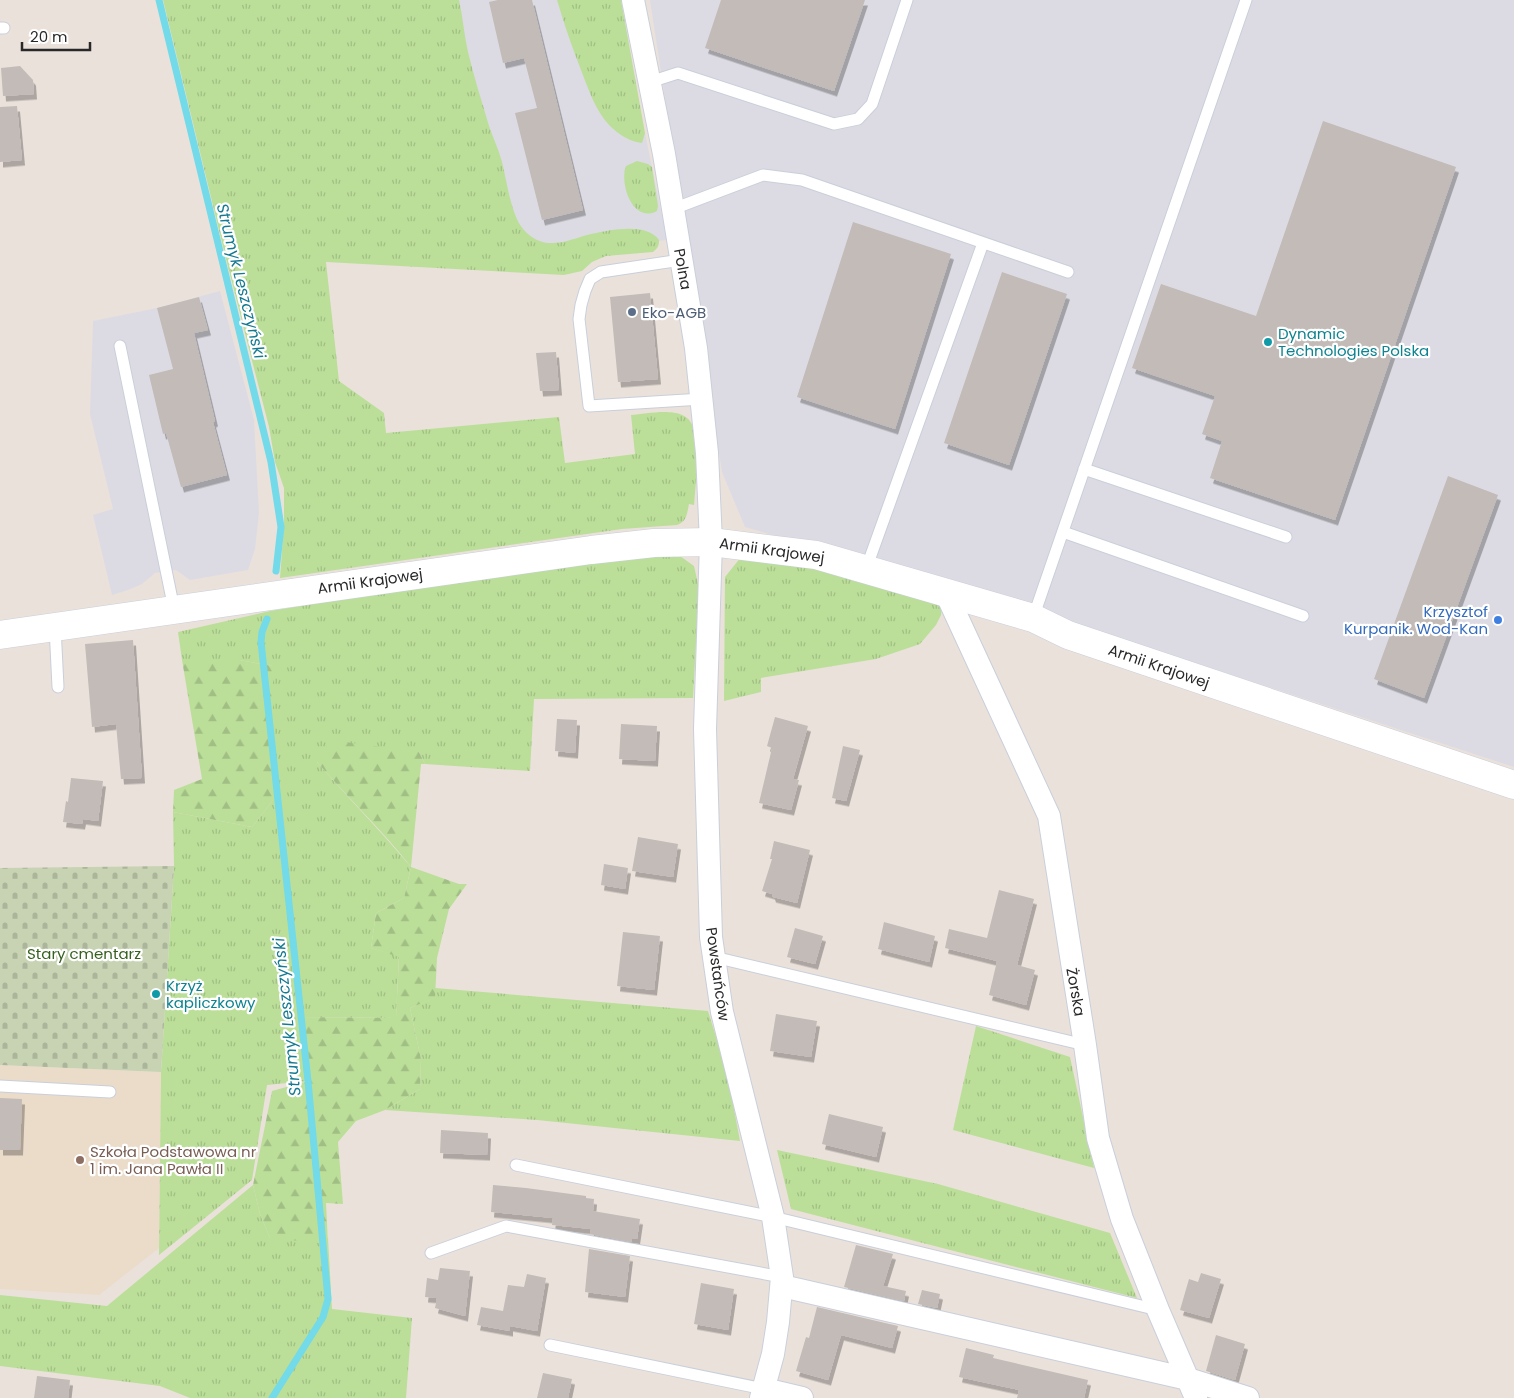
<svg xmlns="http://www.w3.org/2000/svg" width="1514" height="1398" font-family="Poppins,sans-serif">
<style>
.industrial{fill:#dcdbe3}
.education{fill:#ebdcca}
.grass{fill:url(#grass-tufts)}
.forest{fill:url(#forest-firs)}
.cemetery{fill:url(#cemetery-stones)}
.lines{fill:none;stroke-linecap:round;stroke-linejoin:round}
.stream{stroke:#72dae8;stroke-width:7}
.building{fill:#c2bbb7;filter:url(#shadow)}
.lane-casing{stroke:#c9cfda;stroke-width:13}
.street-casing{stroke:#c9cfda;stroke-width:24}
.secondary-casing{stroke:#c9cfda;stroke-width:29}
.lane{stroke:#fff;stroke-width:11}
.street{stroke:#fff;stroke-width:22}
.secondary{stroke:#fff;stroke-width:28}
.service-dot{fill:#5c6f8a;stroke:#fff;stroke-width:2}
.culture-dot{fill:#0f9aa8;stroke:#fff;stroke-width:2}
.shop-dot{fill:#3f7fe0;stroke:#fff;stroke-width:2}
.education-dot{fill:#8d6e63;stroke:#fff;stroke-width:2}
.labels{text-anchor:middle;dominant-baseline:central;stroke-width:4.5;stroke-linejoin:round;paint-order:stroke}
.street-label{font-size:15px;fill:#282828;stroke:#fff}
.service-label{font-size:15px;fill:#4e5e75;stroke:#fff;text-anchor:start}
.culture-label{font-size:15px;fill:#0d838f;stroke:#fff;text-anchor:start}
.shop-label{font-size:15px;fill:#366cbe;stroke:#fff;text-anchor:end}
.park-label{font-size:15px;fill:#35611d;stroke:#fff}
.education-label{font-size:15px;fill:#785e54;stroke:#fff;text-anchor:start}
.water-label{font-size:16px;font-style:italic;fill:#147991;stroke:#fff}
</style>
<defs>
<pattern id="grass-tufts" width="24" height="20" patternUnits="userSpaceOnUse" patternTransform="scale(1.25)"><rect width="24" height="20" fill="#bbdf99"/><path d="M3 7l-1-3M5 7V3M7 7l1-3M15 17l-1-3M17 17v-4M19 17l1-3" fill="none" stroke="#a1bf84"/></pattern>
<pattern id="forest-firs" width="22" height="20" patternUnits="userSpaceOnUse" patternTransform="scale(1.25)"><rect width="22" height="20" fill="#bbdf99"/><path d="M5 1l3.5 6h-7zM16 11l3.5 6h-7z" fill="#a1bf84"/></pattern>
<pattern id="cemetery-stones" width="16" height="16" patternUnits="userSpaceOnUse" patternTransform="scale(1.25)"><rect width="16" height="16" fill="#c7d3b3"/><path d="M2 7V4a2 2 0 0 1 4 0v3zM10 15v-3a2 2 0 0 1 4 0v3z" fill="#abb59a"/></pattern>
<filter id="shadow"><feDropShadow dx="3" dy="5.5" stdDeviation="0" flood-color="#0004"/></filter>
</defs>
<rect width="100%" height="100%" fill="#eae1db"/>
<path class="industrial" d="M448,0H563L605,114L645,133L667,240L518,257Z
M650,0H1514V767L1052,616L745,527L722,472Z
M220,291L254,420L259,513L255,549L248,570L190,580L176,570L155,573L142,584L128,590L112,595L93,515L113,509L90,414L93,321L157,308Z"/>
<path class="education" d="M0,1065L161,1072L159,1248L99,1295L0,1289Z"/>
<path class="grass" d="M163,0H459C463,17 464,35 468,52C474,77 482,102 489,126C493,138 499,150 502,162C507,181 511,216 524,230C545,253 567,240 591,234C610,230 647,222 659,240C659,246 658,248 653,252L606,256L592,262L582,271L564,275L326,262L339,381L384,413L386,433L559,417L565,463L635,454L631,415C649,414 686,404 693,427L697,469L694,505L689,504C687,513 687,522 677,525L622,529L280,578L284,523V488L275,462L269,427L225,255Z
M557,0H621L645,133L642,143C630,142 618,134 609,125C595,110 588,88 581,70C572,47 564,24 557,0Z
M637,161L648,164L652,167L658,206L657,211C633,224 619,184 626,166Z
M624,553L680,556L694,566L699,588L693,698L534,699L530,771L425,764L419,752L317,762C348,798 381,831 411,867L404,898L376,913L371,948L399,956L396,1018L298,1017L308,1081L267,1085L252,1180L159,1255L161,1072L174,866L173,812L252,827L273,800L272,666L239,660H182L178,632L270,611Z
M741,557L840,570L942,604L941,615L936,625L920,644L876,659L761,678V692L724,701L725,577Z
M435,988L708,1011L727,1072L740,1141L537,1120L385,1110L420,1089L421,1059L410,1008L434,998Z
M976,1026L1070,1057L1094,1168L953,1130Z
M777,1150L938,1184L1110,1233L1137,1298L791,1209Z
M253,1185L260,1214L270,1238H328L332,1309L412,1318L406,1398H190L160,1386L0,1366V1295L107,1306Z"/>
<path class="forest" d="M182,660H239L273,666V800L252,827L173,812L174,790L202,779Z
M330,740L419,752L425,764H421L411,867L459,884H467L449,909L437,958L435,998L410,1008L421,1059L420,1089L385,1110L356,1121L338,1142L343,1204L326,1203L328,1244L270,1238L260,1214L253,1185L272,1091L308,1081L298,1017L396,1018L399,957L371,948L376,913L404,898L411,867C382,830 348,798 317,762Z"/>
<path class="cemetery" d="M174,866L161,1072L0,1065V868Z"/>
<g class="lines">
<path class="stream" d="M159,0L271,462L281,527L276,571
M267,619L262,632L261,642L308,1081L328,1299L323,1317L272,1398"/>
</g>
<path class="building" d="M498,0H532L583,210L542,220L515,113L537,108L524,58L503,63L489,2Z
M721,0H865L834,91L705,48Z
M20,66L33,80L34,94L3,96L1,68Z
M17,106L22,160L0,162V107Z
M1323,121L1456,167L1335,520L1210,478L1222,441L1202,434L1215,396L1132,368L1161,284L1256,316Z
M853,222L951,254L895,429L797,397Z
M1002,272L1067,294L1009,465L944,443Z
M650,293L658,379L618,382L610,297Z
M199,297L208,330L194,333L215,421L213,422L227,475L181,487L166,433L163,434L149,375L173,369L157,308Z
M556,352L559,390L540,391L536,353Z
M1448,476L1498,495L1424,698L1374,679Z
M133,640L142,778L121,779L116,724L92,727L85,644Z
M775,717L808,726L793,779L799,780L791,810L759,803L772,748L767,746Z
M557,719L577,720L575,753L555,751Z
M621,724L657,726L655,761L619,759Z
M843,746L860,750L846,801L832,798Z
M71,778L103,781L98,821L83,819L82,824L63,822L66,801L68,802Z
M638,837L678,844L673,877L632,871Z
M774,841L810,850L797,903L773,897L772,894L762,891L772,859H770Z
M604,864L628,868L625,889L601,885Z
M999,890L1034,899L1017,965L1035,970L1026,1005L989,995L997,961L945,948L949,929L987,938Z
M884,922L935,936L929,962L878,949Z
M795,928L823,936L815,964L787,957Z
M623,932L660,936L654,990L617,986Z
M776,1014L817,1021L811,1057L770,1051Z
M0,1098L22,1099L20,1150H0Z
M829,1114L883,1127L876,1157L822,1144Z
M441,1130L488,1133L487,1155L440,1153Z
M493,1185L526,1188L586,1196V1198L594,1199L593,1211L640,1219L637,1239L632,1238L631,1242L590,1234L591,1229L552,1225L553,1218L491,1212Z
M856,1245L893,1254L883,1286L906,1291L904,1301L844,1287Z
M589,1249L630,1256L625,1297L585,1292Z
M440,1268L470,1271L465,1316L435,1308L437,1298L425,1297L427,1278L438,1280Z
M1201,1273L1221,1279L1209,1318L1180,1310L1189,1279L1198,1282Z
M527,1274L546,1278L537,1331L510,1326V1331L477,1325L481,1307L503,1311L508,1285L524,1287Z
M701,1283L734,1289L728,1330L694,1324Z
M922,1290L940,1294L937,1308L918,1304Z
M817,1307L898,1326L892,1348L841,1335L828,1380L796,1371L806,1337L809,1338Z
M1216,1335L1245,1344L1235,1380L1206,1371Z
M966,1348L994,1355L993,1358L1088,1380L1084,1398H1017L1019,1390L959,1377Z
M543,1373L572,1379L568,1398H537Z
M37,1376L70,1380L68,1398H34Z"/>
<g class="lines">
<defs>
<path id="lane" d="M0,28H4
M650,82L678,73L834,124L858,119L872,104L907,0
M673,209L763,175L802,180L1068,272
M681,260L601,272L590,279L585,291L581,305L579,319L589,406L702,399
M120,346L174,609
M1084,469L1286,537
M1063,532L1303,616
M866,569L983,243
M1033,618L1246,0
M55,627L58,687
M714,957L1085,1045
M0,1086L110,1092
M516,1165L773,1217L1158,1310
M431,1253L506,1226L782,1277
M550,1345L764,1389"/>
<path id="street" d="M633,0L664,154L689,306L696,348L707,453L711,542L705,729L711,937L722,1012L773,1217L782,1277L778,1322L773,1354L761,1398
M945,591L1049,816L1085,1045L1098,1138L1122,1219L1158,1310L1196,1398
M782,1286L1188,1379L1248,1398
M764,1389L802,1398"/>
<path id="secondary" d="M0,635L591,550L654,543L711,542L816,555L1033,618L1068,635L1514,785"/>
</defs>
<use href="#lane" class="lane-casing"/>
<use href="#street" class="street-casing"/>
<use href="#secondary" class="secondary-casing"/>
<use href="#lane" class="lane"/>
<use href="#street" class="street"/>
<use href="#secondary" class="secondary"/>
</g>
<circle class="service-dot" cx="632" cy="312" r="5"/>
<g class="culture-dot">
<circle cx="1268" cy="342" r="5"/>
<circle cx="156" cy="994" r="5"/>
</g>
<circle class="shop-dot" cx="1498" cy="620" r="5"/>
<circle class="education-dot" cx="80" cy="1160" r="5"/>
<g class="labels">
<g class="street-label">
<text transform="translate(683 269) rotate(80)">Polna</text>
<text transform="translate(772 550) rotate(8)">Armii Krajowej</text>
<text transform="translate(370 581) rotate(-8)">Armii Krajowej</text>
<text transform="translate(1159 666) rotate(19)">Armii Krajowej</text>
<text transform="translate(718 974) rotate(82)">Powstańców</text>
<text transform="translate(1076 992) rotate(80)">Żorska</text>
</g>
<g class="service-label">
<text x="642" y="312">Eko-AGB</text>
</g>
<g class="culture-label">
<text x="1278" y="333">Dynamic<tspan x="1278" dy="17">Technologies Polska</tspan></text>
<text x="166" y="985">Krzyż<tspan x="166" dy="17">kapliczkowy</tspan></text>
</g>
<g class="shop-label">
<text x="1488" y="611">Krzysztof<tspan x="1488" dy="17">Kurpanik. Wod-Kan</tspan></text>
</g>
<g class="park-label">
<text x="84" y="953">Stary cmentarz</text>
</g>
<g class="education-label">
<text x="90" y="1151">Szkoła Podstawowa nr<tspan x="90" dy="17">1 im. Jana Pawła II</tspan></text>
</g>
<g class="water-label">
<text transform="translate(241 281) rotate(76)">Strumyk Leszczyński</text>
<text transform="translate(287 1017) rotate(-96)">Strumyk Leszczyński</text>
</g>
</g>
<path d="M22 42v8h68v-8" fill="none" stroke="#282828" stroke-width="2.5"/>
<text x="30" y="42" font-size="15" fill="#282828" stroke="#ffffff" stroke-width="4" paint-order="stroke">20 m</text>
</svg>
